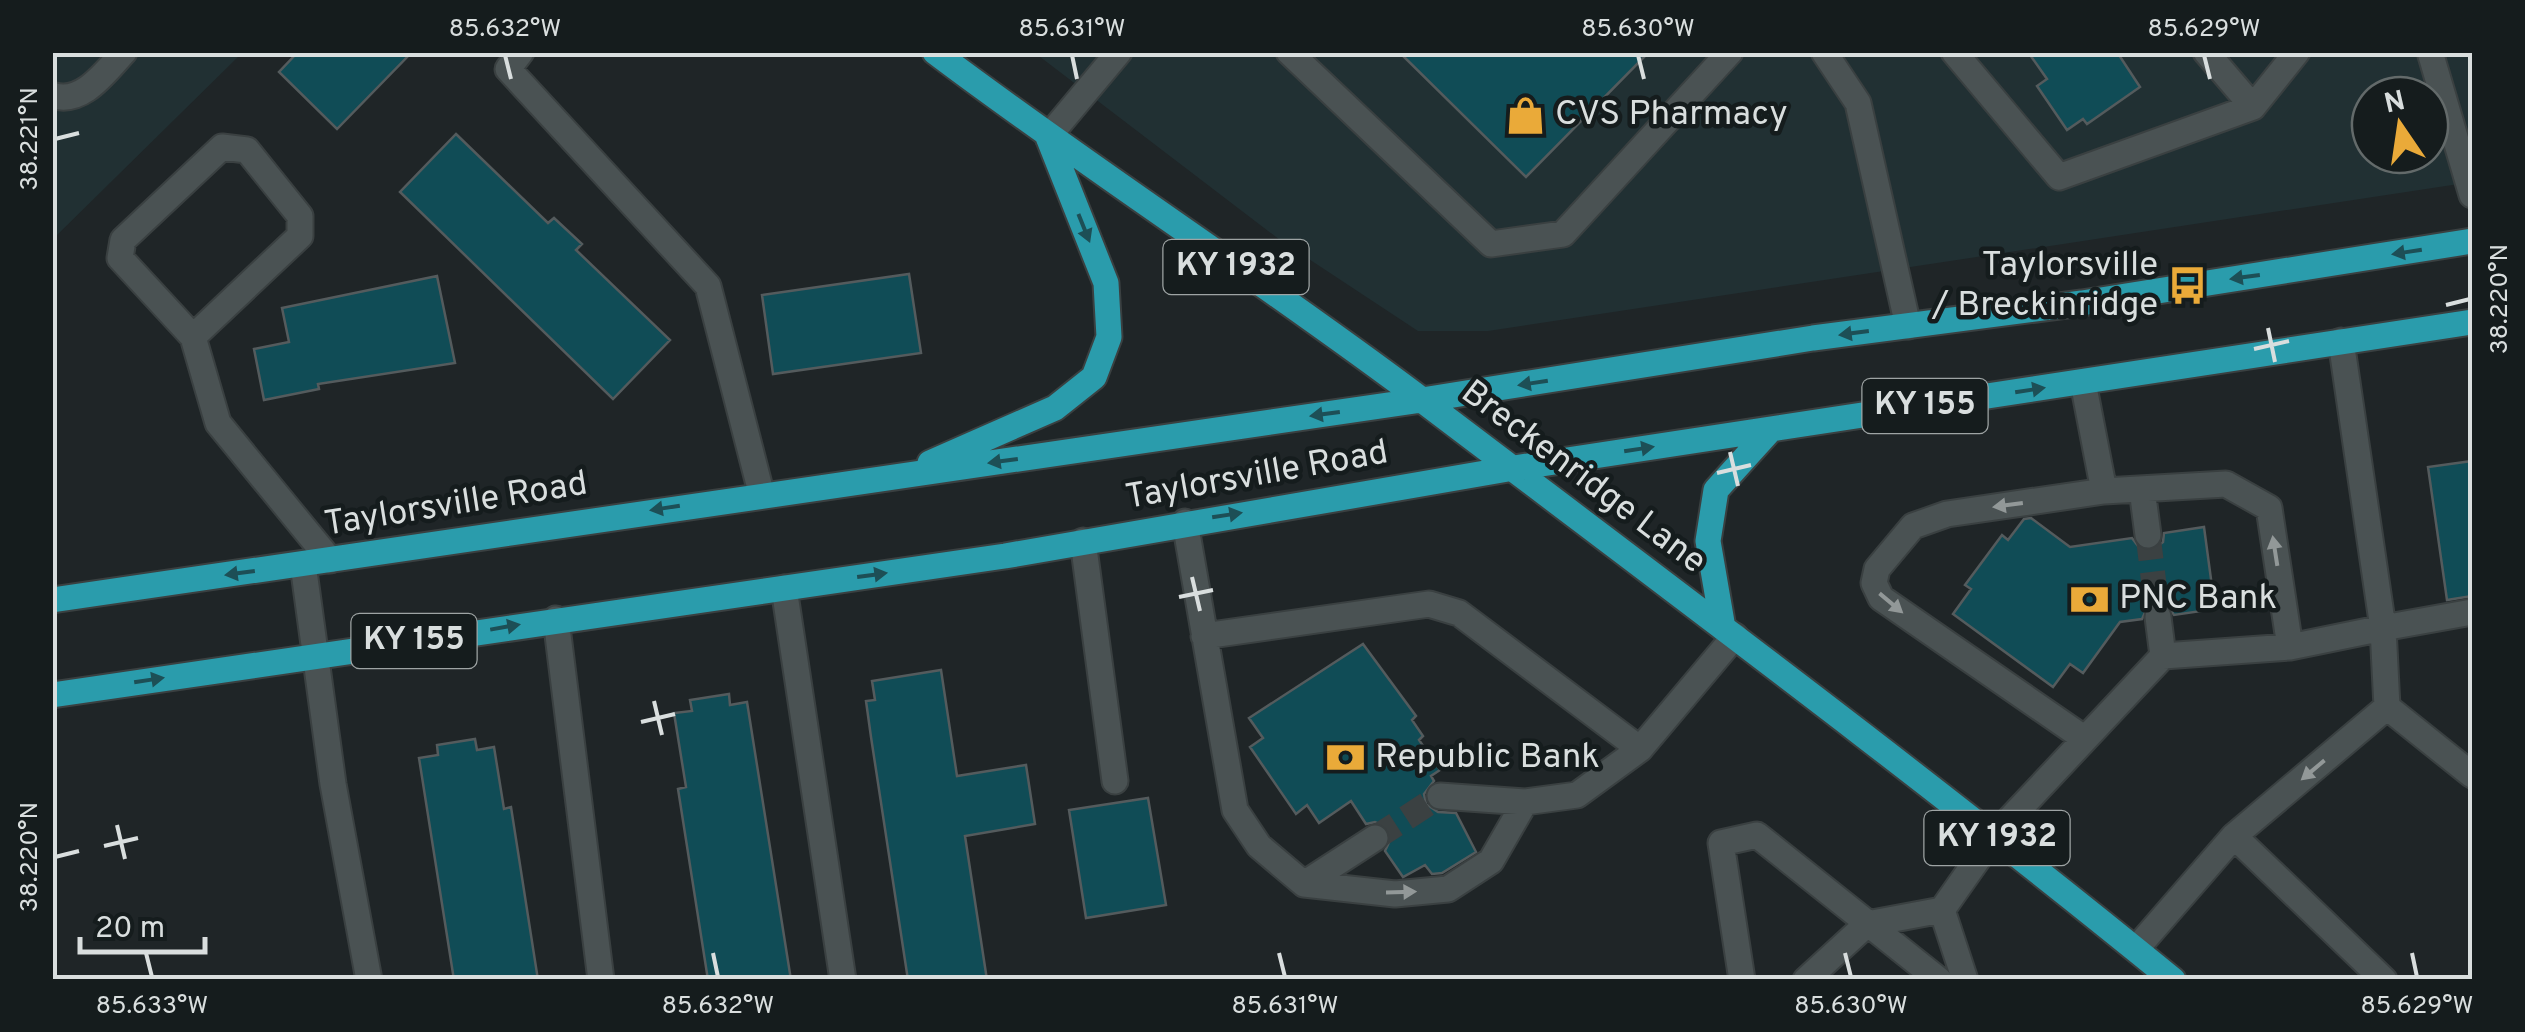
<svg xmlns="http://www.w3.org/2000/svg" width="2525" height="1032" font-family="Overpass,sans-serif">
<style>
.built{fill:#213033;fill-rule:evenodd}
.building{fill:#104c56;stroke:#545b5d;stroke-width:2.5}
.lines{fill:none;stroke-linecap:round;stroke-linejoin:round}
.minor-tunnel{stroke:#3b4142;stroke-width:25;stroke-dasharray:25 12;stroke-linecap:butt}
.minor-casing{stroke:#3a4041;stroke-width:29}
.major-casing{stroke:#3a4041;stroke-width:29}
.minor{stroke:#4a5253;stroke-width:25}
.major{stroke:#2a9cac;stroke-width:25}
.oneway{fill:#1d4f56}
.oneway2{fill:#929898}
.ticks{fill:none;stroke:#d9dede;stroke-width:4}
.labels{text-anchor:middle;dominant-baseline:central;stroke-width:9;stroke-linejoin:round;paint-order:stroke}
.shield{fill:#151c1d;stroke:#9ea4a4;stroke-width:2.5}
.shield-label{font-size:32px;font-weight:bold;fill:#d9dede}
.poi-label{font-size:35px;fill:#d9dede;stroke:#151c1d;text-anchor:start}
.street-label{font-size:35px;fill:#d9dede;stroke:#151c1d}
.neatline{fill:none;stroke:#d9dede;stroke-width:4}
.ticks-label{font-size:25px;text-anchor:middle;fill:#d9dede}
</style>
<rect width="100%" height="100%" fill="#1f2527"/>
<path class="built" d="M53,53H242L53,239Z
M1035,53H2472V182L1488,331H1418L1280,240ZM2370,95H2430V155H2370Z"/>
<path class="building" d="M298,52H412L337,129L279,72Z
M1399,52H1649L1526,177Z
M2028,52H2117L2140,87L2087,124L2083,119L2067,130L2037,86L2047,79Z
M456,134L548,223L554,218L582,244L576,250L670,340L613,399L400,192Z
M909,274L921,353L773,374L762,295Z
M437,276L455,363L318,384L319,389L264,400L254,349L289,342L282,308Z
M2472,461V596L2447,600L2428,467Z
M2031,518L2070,547L2132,538L2141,550L2151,551L2163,542L2164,533L2204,527L2215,609L2174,615L2165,602L2149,604L2142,619L2120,622L2083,673L2070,664L2053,687L1953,614L1971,589L1965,585L2002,535L2008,540L2024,519Z
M1363,644L1416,716L1412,720L1423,736L1419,740L1440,770L1431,776L1434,781L1424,794L1426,804L1438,812L1456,813L1476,852L1442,873L1432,874L1425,865L1403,877L1385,851L1391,838L1388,828L1375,822L1366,824L1351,801L1319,823L1307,805L1296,814L1250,747L1263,738L1249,718Z
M941,670L957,776L1026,765L1035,824L965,836L987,980H908L871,737L866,701L875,700L872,681Z
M729,694L730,705L747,702L791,980H708L678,789L686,787L674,713L692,711L690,700Z
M475,739L477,750L494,747L504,809L511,807L538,980H454L419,758L438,755L437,745Z
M1148,798L1166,905L1086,918L1069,810Z"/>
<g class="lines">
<path class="minor-tunnel" d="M2148,535L2158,617
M1375,838L1440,796"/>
<defs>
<path id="minor" d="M521,52L508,69L708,286L762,496
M1289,52L1491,244L1563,234L1730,52
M1824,52L1858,103L1908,326
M1954,52L2059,177L2253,107L2206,52
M2430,52L2472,195
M52,95C82,106 106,71 124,52
M2253,107L2297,52
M1048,137L1119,52
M193,337L300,236V216L247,150L222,147L123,240L120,258L193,337L218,423L330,560
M2083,382L2104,491
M2142,489L2148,535
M1185,522L1235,810L1259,846L1304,884L1395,894L1448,889L1491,861L1525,802L1577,795L1640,749
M1083,541L1115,781
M303,564L333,784L369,980
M784,588L843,980
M2472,612L2383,628L2387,707L2472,775
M556,619L601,980
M1204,636L1429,604L1459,613L1640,749L1735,636
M2163,656L2290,647L2383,628L2341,341
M2085,739L1881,598L1874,583L1877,569L1913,526L1947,514L2104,491L2226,484L2269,508L2290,647
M1440,796L1525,802
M2234,836L2384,980
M1304,884L1375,838
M1942,910L1965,980
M2136,949L2234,836L2387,707
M1742,980L1721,843L1757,835L1939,980
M1806,980L1867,924L1942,910L1994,836L2163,656L2158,617"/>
<path id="major" d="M935,52C1094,172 1263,280 1422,400C1674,591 1928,780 2173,980
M930,463L1055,408L1094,377L1109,337L1106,283L1048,137
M52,600L1422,400L1813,338L2082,303L2472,241
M1723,628L1708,541L1716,490L1771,429
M52,695L1005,556L1508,469L2472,322"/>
</defs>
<use href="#minor" class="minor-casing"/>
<use href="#major" class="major-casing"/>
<use href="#minor" class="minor"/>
<use href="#major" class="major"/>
</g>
<defs><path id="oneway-solid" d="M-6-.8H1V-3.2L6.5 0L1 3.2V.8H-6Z" transform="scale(2.5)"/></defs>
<g class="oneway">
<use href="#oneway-solid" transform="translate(1084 228) rotate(68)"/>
<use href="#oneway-solid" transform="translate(2407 252) rotate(171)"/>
<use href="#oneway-solid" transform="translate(2245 277) rotate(172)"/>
<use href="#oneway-solid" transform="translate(1854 333) rotate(172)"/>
<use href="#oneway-solid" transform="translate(1533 383) rotate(171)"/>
<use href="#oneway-solid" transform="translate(2030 390) rotate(-9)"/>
<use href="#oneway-solid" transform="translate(1325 414) rotate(172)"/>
<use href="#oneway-solid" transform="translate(1639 449) rotate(-9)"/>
<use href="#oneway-solid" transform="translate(1003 461) rotate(172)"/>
<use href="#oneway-solid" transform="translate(665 508) rotate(171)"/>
<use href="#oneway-solid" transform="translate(1227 515) rotate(-9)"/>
<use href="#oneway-solid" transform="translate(240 573) rotate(172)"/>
<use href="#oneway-solid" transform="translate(872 575) rotate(-8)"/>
<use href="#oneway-solid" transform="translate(505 627) rotate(-10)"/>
<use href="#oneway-solid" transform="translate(149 680) rotate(-9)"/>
</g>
<g class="oneway2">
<use href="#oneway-solid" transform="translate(2008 505) rotate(172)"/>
<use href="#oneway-solid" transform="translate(2275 551) rotate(-99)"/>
<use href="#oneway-solid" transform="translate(1891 603) rotate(40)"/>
<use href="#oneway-solid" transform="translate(2313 770) rotate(140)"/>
<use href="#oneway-solid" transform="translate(1401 892) rotate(-2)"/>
</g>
<path class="ticks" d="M505,55L511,79M1072,55L1077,79M1638,55L1644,79M2204,55L2210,79M55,139L79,133M2446,305L2470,299M2268,328L2275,362M2254,349L2289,341M1730,452L1738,486M1717,473L1751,465M1192,577L1200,611M1179,597L1213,590M654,701L662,735M641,722L675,714M117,825L125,859M104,846L138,838M55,857L79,851M146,953L152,977M713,953L718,977M1279,953L1285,977M1845,953L1851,977M2412,953L2417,977"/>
<defs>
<symbol id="shop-bare" viewBox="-9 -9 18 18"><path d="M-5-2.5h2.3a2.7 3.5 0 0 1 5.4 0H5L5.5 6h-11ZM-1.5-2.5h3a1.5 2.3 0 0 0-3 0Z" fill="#eaaa39" stroke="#151c1d" stroke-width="2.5" paint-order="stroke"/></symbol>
<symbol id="bus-bare" viewBox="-9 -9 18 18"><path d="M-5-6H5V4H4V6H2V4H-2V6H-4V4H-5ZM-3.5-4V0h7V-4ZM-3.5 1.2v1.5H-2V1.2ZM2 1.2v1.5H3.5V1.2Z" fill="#eaaa39" stroke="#151c1d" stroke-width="2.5" paint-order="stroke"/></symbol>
<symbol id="bank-bare" viewBox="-9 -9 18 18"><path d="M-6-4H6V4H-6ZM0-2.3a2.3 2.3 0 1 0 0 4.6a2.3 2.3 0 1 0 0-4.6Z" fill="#eaaa39" stroke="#151c1d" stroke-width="2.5" paint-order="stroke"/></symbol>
</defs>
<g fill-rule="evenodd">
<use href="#shop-bare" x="1498" y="88" width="55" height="55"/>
<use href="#bus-bare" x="2160" y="258" width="55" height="55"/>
<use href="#bank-bare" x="2062" y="572" width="55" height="55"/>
<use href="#bank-bare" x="1318" y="730" width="55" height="55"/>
</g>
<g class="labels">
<g class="shield">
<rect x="1163.5" y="240" width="145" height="54" rx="8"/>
<rect x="1862.5" y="379" width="125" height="54" rx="8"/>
<rect x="351.5" y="614" width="125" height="54" rx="8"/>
<rect x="1924.5" y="811" width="145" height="54" rx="8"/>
</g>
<g class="shield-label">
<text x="1236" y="267">KY 1932</text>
<text x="1925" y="406">KY 155</text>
<text x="414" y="641">KY 155</text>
<text x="1997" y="838">KY 1932</text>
</g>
<g class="poi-label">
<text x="1555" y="115">CVS Pharmacy</text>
<text x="2158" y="266" text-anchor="end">Taylorsville<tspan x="2158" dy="40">/ Breckinridge</tspan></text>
<text x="2119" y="599">PNC Bank</text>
<text x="1375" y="758">Republic Bank</text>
</g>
<g class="street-label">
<text transform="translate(1257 476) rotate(-10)">Taylorsville Road</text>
<text transform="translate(1583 478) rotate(37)">Breckenridge Lane</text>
<text transform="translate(456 505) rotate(-9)">Taylorsville Road</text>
</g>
</g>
<rect width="2525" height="1032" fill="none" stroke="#151c1d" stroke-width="110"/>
<g transform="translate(2400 125) rotate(347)"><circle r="48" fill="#151c1d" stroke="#636a6a" stroke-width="2.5"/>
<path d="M0-8L18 38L0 25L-18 38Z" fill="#eaaa39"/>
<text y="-15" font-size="28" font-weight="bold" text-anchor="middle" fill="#d9dede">N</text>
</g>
<path d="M80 937v15h125v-15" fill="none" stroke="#d9dede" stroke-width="5"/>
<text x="95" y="937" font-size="30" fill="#d9dede" stroke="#151c1d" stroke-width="8" paint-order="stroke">20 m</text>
<rect x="55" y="55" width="2415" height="922" class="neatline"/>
<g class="ticks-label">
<text x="505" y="36">85.632°W</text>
<text x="1072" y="36">85.631°W</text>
<text x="1638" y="36">85.630°W</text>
<text x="2204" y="36">85.629°W</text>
<text transform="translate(28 139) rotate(-90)" y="9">38.221°N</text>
<text transform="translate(2498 299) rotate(-90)" y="9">38.220°N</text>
<text transform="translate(28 857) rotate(-90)" y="9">38.220°N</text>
<text x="152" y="1013">85.633°W</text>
<text x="718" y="1013">85.632°W</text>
<text x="1285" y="1013">85.631°W</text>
<text x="1851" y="1013">85.630°W</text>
<text x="2417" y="1013">85.629°W</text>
</g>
</svg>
